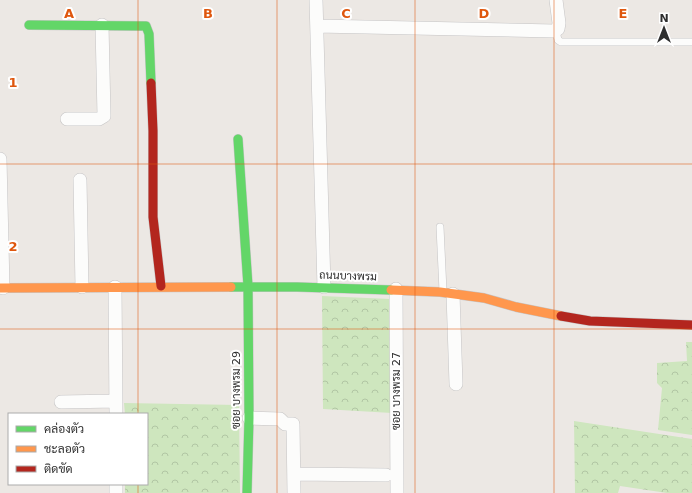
<svg xmlns="http://www.w3.org/2000/svg" width="692" height="493" font-family="'DejaVu Sans',Sarabun,sans-serif">
<style>
.forest{fill:url(#forest-crowns)}
.lines{fill:none;stroke-linecap:round;stroke-linejoin:round}
.lane-casing{stroke:#c5c4c5;stroke-width:8}
.street-casing{stroke:#c5c4c5;stroke-width:14}
.fast-casing{stroke:#c5c4c5;stroke-width:10}
.slow-casing{stroke:#c5c4c5;stroke-width:10}
.jam-casing{stroke:#c5c4c5;stroke-width:10}
.lane{stroke:#fcfcfb;stroke-width:7}
.street{stroke:#fcfcfb;stroke-width:13}
.fast{stroke:#63d668;stroke-width:9}
.slow{stroke:#ff974d;stroke-width:9}
.jam{stroke:#b3261e;stroke-width:9}
.grid{fill:none;stroke:#df570e;stroke-width:1;stroke-opacity:0.55}
.labels{text-anchor:middle;dominant-baseline:central;stroke-width:4;stroke-linejoin:round;paint-order:stroke}
.street-label{font-size:11px;fill:#2e2e2e;stroke:#fff}
.grid-label{font-size:13px;text-anchor:middle;font-weight:bold;fill:#df570e;stroke:#fff;stroke-width:4;stroke-linejoin:round;paint-order:stroke}
</style>
<defs>
<pattern id="forest-crowns" width="20" height="18" patternUnits="userSpaceOnUse"><rect width="20" height="18" fill="#cee6be"/><path d="M2 6a3 3 0 1 1 6 0M12 15a3 3 0 1 1 6 0" fill="none" stroke="#b1c6a4"/></pattern>
</defs>
<rect width="100%" height="100%" fill="#ece8e4"/>
<path class="forest" d="M322,296L390,299L392,413L323,409Z
M686,342H692V435L658,430L662,388L657,383V363L687,361Z
M124,403L239,405L240,493H125V484H147V414H125Z
M574,421L692,439V493H667L620,486L618,493H575Z"/>
<g class="lines">
<defs>
<path id="lane" d="M556,31L558,40L561,42H692
M440,227L443,291"/>
<path id="street" d="M316,0L324,287
M317,26L554,31L558,29L559,23L556,0
M67,119H99L104,116L102,25
M0,159L3,288
M80,180L82,287
M115,287L116,414
M396,289L397,493
M453,294L456,384
M61,402L116,401
M249,418L280,419L285,424H293L294,493
M294,474L386,475
M116,493V484"/>
<path id="fast" d="M29,25L146,26L149,34L151,83
M238,139L248,286L249,418L247,493
M231,287H297L391,290"/>
<path id="slow" d="M0,288L231,287
M391,290L440,292L484,298L516,307L561,316"/>
<path id="jam" d="M151,83L153,131V217L161,286
M561,316L590,321L692,325"/>
</defs>
<use href="#lane" class="lane-casing"/>
<use href="#street" class="street-casing"/>
<use href="#fast" class="fast-casing"/>
<use href="#slow" class="slow-casing"/>
<use href="#jam" class="jam-casing"/>
<use href="#lane" class="lane"/>
<use href="#street" class="street"/>
<use href="#fast" class="fast"/>
<use href="#slow" class="slow"/>
<use href="#jam" class="jam"/>
</g>
<path class="grid" d="M138,0V414M277,0V493M415,0V493M554,0V493M0,164H692M0,329H692M138,484V493"/>
<g class="labels">
<g class="street-label">
<text transform="translate(348 276) rotate(2)">ถนนบางพรม</text>
<text transform="translate(236 390) rotate(-90)">ซอย บางพรม 29</text>
<text transform="translate(396 391) rotate(-90)">ซอย บางพรม 27</text>
</g>
</g>
<g class="grid-label">
<text x="69" y="18">A</text>
<text x="208" y="18">B</text>
<text x="346" y="18">C</text>
<text x="484" y="18">D</text>
<text x="623" y="18">E</text>
<text x="13" y="87">1</text>
<text x="13" y="251">2</text>
</g>
<rect x="8" y="413" width="140" height="72" fill="#ffffff" stroke="#ababab"/>
<rect x="16" y="426" width="20" height="6" fill="#63d668" stroke="#ababab"/>
<text x="44" y="433" font-size="12" fill="#2e2e2e">คล่องตัว</text>
<rect x="16" y="446" width="20" height="6" fill="#ff974d" stroke="#ababab"/>
<text x="44" y="453" font-size="12" fill="#2e2e2e">ชะลอตัว</text>
<rect x="16" y="466" width="20" height="6" fill="#b3261e" stroke="#ababab"/>
<text x="44" y="473" font-size="12" fill="#2e2e2e">ติดขัด</text>
<g transform="translate(664 28)" stroke="#ffffff" stroke-width="3" paint-order="stroke">
<path d="M0-3L7 15L0 10L-7 15Z" fill="#2e2e2e"/>
<text y="-6" font-size="11" font-weight="bold" text-anchor="middle" fill="#2e2e2e">N</text>
</g>
</svg>
